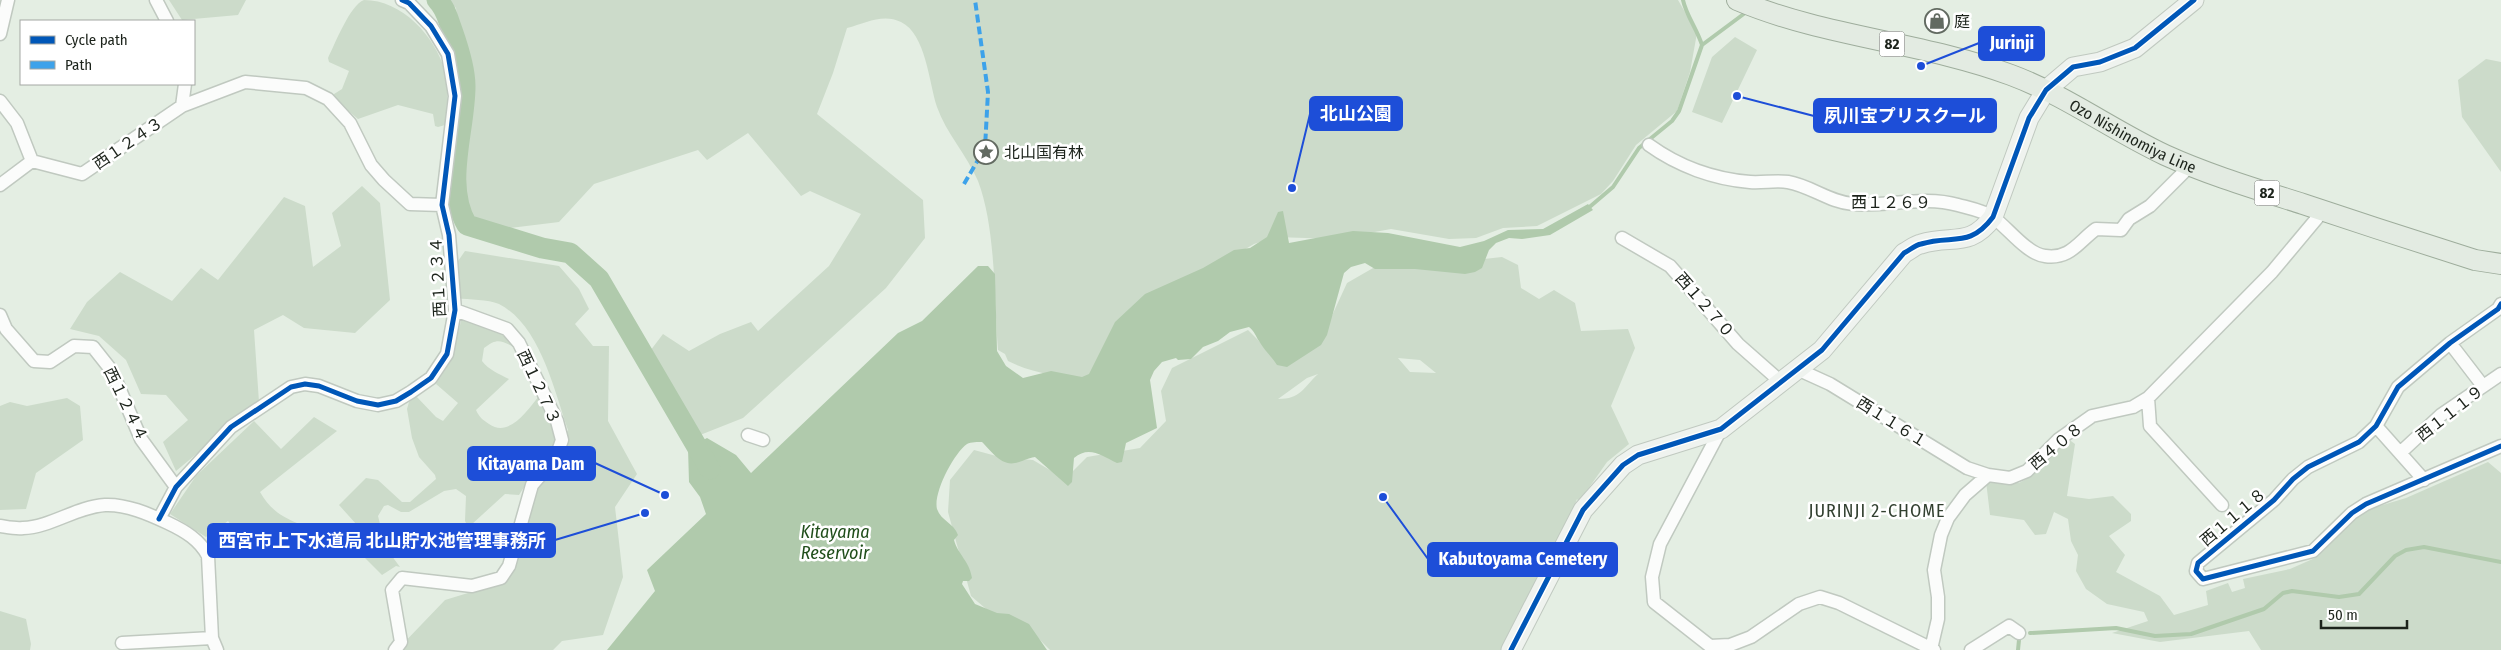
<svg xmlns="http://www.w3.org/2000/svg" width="2501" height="650" font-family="'Fira Sans Condensed','Noto Sans JP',sans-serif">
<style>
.green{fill:#ccdbca;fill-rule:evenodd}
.water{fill:#b0caac}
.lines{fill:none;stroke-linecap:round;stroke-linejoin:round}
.stream{stroke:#b0caac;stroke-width:4}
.river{stroke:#b0caac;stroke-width:21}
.street-casing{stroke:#c0c9c0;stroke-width:15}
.secondary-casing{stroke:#c0c9c0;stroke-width:21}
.primary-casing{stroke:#9ead9c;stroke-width:22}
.street{stroke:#fbfcfb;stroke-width:12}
.secondary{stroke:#eff3ef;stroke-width:19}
.primary{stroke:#e3ebe2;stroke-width:20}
.quiet{stroke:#3da2ea;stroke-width:4;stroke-dasharray:8 4;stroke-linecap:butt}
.cycleway-casing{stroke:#fff;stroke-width:8}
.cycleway{stroke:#0057b8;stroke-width:5}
.labels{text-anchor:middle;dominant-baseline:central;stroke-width:5;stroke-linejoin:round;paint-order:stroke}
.shield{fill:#fff;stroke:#60655f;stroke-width:1}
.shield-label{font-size:15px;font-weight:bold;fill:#1c231b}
.poi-label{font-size:16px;fill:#1c231b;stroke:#fff;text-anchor:start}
.street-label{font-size:16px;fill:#1c231b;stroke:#fff}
.neighbourhood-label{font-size:18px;letter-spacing:1px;fill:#324030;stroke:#fff}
.water-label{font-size:18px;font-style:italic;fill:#204e1b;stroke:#fff}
.leader{fill:none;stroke:#1d4ed8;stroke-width:2}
.callout-dot{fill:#1d4ed8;stroke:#fff;stroke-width:2}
.callout{fill:#1d4ed8;stroke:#1d4ed8;stroke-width:2}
.callout-label{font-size:18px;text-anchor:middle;font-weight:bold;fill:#fff}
</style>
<rect width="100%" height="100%" fill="#e4eee3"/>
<path class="green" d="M169,0H246L238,15L182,20Z
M364,0C402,0 435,36 445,71C450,87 446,108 445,125L438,127L435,126L433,114L398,105L358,119L331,96L342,89L349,71L329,62L328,58C335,44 350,5 364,0Z
M447,0H1678L1697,33L1690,72L1677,111L1636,145L1613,181L1601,194L1537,226L1503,228L1476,238L1449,239L1391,229L1336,239L1275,237L1254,244L1168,294L1086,382C1059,376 1032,373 1008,361L1005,354L998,350C994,299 996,228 978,181C967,155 946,133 937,107C929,83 926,34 901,22C883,13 866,23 847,28L833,73L817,114L923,200L925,238L886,288L743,418L690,439L644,359L663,334L689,351L720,334L751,322L758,331L829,266L861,214L810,191L801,196L748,133L707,160L698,150L594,184L559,222L478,232L461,207L465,84L456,8Z
M1735,37L1757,50L1722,123L1692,112L1712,57Z
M2486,59L2501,62V172L2462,117L2458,80Z
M362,186L380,203L390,300L355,333L304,328L283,315L254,330L259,402L176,471L163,442L188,420L166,395L141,394L126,360L99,336L70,329L87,302L120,272L172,301L201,268L218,280L284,197L305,206L313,267L341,246L332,213Z
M465,251L559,266L579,289L589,309L575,324L593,346H609L608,421L637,474L615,507L623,577L603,635L562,641L553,650H397L445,600L504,582L538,488L568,430C554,390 540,325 499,304C488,299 469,300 457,298L456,264Z
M1502,257L1518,265L1521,288L1539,299L1554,290L1575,303L1581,331L1628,329L1635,348L1611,406L1629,444L1607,462L1579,502L1577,499L1564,533L1503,650H1050L1029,629L999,620L971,596L948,512L950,480L974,450L1000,457L1033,460L1065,479L1087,457L1140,448L1166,421L1161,391L1172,368L1248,330L1279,361L1318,346L1347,283L1387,260L1430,265ZM1398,358L1420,360L1436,373L1410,372ZM1318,374C1303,388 1301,399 1278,399L1307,378Z
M462,317L501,330L516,348C501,341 498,337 484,348L482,361C489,370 499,374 509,379L476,410C479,417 483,420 489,424C509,438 527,411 539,396L558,438L536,468L519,495L505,494L471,525H467L465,521L466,496L456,489L444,491L409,512H401L388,505L384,506L378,516L380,524L374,532L400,567L396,566L382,575L359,552L353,537L357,525L339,505L366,478L378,480L402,502H410L436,479L435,475L419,457L412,438L407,409L409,402L416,396L436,417L443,421L458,403L436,384L451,361Z
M67,398L80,406L83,440L36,473L26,509L0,510V406L10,402L27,406Z
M314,417L337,431L260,492C269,508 280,516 297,523L282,545L269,542L252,552L228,521L206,537L170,514L196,476L254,421L281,449Z
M2064,436L2075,444L2067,496L2089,499L2113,496L2131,514V521L2109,536L2125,555L2116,572L2160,596L2174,615L2208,605L2206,591L2228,583L2232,592L2245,588L2243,579L2290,569L2315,558L2357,517L2376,507L2406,498L2488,462L2501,473V650H2261L2249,631L2160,642L2112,633L2148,621L2144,612L2107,604L2086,589L2076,571L2078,555L2071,541L2068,519L2054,512L2046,534L2035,535L2024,520L1990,515L1986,481L2019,483L2030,477Z
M0,611L26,619L31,644L30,650H0Z"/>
<path class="water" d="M1588,204L1593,210L1550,235L1522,239L1509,238L1496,243L1489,250L1482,268L1475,272L1465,274L1415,269H1375L1365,263L1351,267L1344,273L1327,335L1321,345L1287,367L1277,365C1272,357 1264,350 1259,341C1255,335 1255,332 1249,327L1230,332L1218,341L1203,347L1191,359L1178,360L1176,358L1162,362L1154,371L1150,380L1157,428L1126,443L1122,462L1117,463C1102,456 1089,445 1074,458L1072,482L1068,486L1035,457C1027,458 1022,462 1015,463C1001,466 991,451 982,442C978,442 971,442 967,444C954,453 933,493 937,509C941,521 954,523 958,535L954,540C958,555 969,560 972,578L969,581H963L962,584L975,604L997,613L1009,614L1029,624L1047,650H607L655,591L647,570L706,514L700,497L689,482L688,448L707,438L736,455L751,473L898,333L922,321L978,266H988L995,274L997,351L1006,366L1023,378L1051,371L1082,377L1089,374L1115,322L1145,294L1203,268L1234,250L1250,248L1267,237L1278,212L1283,211L1289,243L1353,231L1388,233L1460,247L1484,241L1508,230L1543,229Z"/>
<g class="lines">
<path class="stream" d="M1683,0C1686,15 1697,29 1702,45
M1586,210L1613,187L1639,148L1672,121L1679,111L1702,45L1745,13
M2030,633L2116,628L2155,636L2191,634L2264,609L2283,593L2292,591L2339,597L2359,594L2395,556L2406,550L2424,547L2501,562
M2018,650L2019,640"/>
<path class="river" d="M437,0C446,8 448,20 452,30C458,47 465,69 465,86C465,131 443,184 467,225L542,248L570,253L599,279L710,469"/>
<defs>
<path id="street" d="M156,0L167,21
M0,34L8,0
M0,101L17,123L32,161
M182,106L245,82L306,88L328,99L350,123L371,165L384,180L410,204L442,205
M1649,145C1678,166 1714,179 1750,182C1763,183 1776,180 1788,182C1811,186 1829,202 1853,204C1888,207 1923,195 1958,205C1969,208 1985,211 1994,218C2008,228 2027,254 2045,256C2070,260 2079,241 2096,229L2121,230L2129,219L2150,206L2191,165
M0,185L32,161L82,174L182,106L185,84
M1622,238L1670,266L1738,344L1781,382
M2501,304L2498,309L2450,343L2398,387L2376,426L2359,442L2308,467L2293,479L2274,500L2198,563L2196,571L2203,579L2313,551L2352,513L2366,504L2501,446
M0,315L6,329L34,361L50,362L74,346L93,347L112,371L141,439L176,487
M2450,343L2483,386
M1797,369L1830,384L1967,468L1988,475
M2148,398L2150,426L2222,505
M2376,426L2424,480
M1721,429L1660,544L1652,577L1654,602L1710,646L1730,645L1751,637L1799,604L1820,597L1839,603L1934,650
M748,435L763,440
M2400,453L2441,415L2501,374
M159,519L176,487L231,427L291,387L305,384L319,386L357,401L378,405L396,401L411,392L431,378L447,354L455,310L449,235L442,205L455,96L448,54L431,26L409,3L402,0
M0,526C7,527 16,529 23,528C51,527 76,507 105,505C126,504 149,514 168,523C185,531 200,540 208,556L212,638L217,650
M122,643L212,638
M1931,649L1938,619V597L1934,570L1941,535L1948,518L1965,495L1988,475L2010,478L2027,471L2058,440L2092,416L2133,407L2148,398L2272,272L2323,211
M395,650L401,642L392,590L402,578L472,586L501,578L509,566L532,485L556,457L562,440L557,421L519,343L507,329L455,310
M1971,650L2009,626L2019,633"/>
<path id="secondary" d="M1511,650L1583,510L1623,465L1638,455L1721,429L1822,350L1904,253C1910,250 1915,245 1921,244C1952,234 1969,249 1993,217L2029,118L2046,90L2073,67L2100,62L2135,48L2194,0"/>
<g id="primary">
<path id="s1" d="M1737,0C1824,37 1922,42 2011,75C2065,95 2112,130 2165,155C2209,175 2256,189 2303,204C2360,223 2418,242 2475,260L2501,264"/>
</g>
</defs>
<use href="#street" class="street-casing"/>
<use href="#secondary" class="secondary-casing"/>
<use href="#primary" class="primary-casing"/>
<use href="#street" class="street"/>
<use href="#secondary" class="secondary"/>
<use href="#primary" class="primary"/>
<path class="quiet" d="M964,184L985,148L988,92L975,0"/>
<defs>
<path id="cycleway" d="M2501,304L2498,309L2450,343L2398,387L2376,426L2359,442L2308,467L2293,479L2274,500L2198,563L2196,571L2203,579L2313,551L2352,513L2366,504L2501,446
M159,519L176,487L231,427L291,387L305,384L319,386L357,401L378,405L396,401L411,392L431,378L447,354L455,310L449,235L442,205L455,96L448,54L431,26L409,3L402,0
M1511,650L1583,510L1623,465L1638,455L1721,429L1822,350L1904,253C1910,250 1915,245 1921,244C1952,234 1969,249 1993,217L2029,118L2046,90L2073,67L2100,62L2135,48L2194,0"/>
</defs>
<use href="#cycleway" class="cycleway-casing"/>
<use href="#cycleway" class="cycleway"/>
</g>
<defs>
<symbol id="shop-ring" viewBox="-11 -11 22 22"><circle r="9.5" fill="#fff" stroke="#626a61" stroke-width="1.5"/><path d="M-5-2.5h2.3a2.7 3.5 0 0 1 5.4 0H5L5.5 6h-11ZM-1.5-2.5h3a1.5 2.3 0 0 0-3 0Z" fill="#626a61"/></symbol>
<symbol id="sight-ring" viewBox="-11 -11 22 22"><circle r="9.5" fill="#fff" stroke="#626a61" stroke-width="1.5"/><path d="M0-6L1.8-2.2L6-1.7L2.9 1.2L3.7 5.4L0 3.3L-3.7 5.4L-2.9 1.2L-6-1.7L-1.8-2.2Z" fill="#626a61"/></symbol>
</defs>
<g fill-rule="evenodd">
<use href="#shop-ring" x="1923" y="7" width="28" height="28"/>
<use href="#sight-ring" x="972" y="138" width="28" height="28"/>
</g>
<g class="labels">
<g class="shield">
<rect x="1879.5" y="31.5" width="25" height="25" rx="4"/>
<rect x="2254.5" y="180.5" width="25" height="25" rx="4"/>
</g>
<g class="shield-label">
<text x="1892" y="44">82</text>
<text x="2267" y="193">82</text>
</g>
<g class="poi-label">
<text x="1954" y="21">庭</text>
<text x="1004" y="152">北山国有林</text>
</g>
<g class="street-label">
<text stroke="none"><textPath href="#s1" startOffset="421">Ozo Nishinomiya Line</textPath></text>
<text transform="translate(128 143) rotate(-34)">西１２４３</text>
<text x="1891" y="202">西１２６９</text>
<text transform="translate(438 277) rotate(-93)">西１２３４</text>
<text transform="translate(1705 305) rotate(49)">西１２７０</text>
<text transform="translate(539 387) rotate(65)">西１２７３</text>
<text transform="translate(126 404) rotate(64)">西１２４４</text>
<text transform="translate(2450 413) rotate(-38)">西１１１９</text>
<text transform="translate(1892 422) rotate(32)">西１１６１</text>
<text transform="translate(2056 446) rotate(-40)">西４０８</text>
<text transform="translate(2233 517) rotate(-40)">西１１１８</text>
</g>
<g class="neighbourhood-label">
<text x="1877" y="511">JURINJI 2-CHOME</text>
</g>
<g class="water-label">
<text x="835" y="532">Kitayama<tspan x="835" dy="21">Reservoir</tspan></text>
</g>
</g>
<path class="leader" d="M1921 66L1979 43M1292 188L1310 114M1737 96L1814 116M665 495L595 463M645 513L555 540M1383 497L1428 559"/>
<g class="callout-dot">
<circle cx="1921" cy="66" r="5"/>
<circle cx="1292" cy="188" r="5"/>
<circle cx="1737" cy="96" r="5"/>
<circle cx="665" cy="495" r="5"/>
<circle cx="645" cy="513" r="5"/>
<circle cx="1383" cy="497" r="5"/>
</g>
<g class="callout">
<rect x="1979" y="27" width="65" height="33" rx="5"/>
<rect x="1310" y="97" width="92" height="33" rx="5"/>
<rect x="1814" y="99" width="182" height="33" rx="5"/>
<rect x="468" y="447" width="127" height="33" rx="5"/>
<rect x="208" y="524" width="347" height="33" rx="5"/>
<rect x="1428" y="543" width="189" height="33" rx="5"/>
</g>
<g class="callout-label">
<text x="2012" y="49">Jurinji</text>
<text x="1356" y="120">北山公園</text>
<text x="1905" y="122">夙川宝プリスクール</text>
<text x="531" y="470">Kitayama Dam</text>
<text x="382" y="547">西宮市上下水道局 北山貯水池管理事務所</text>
<text x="1523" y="565">Kabutoyama Cemetery</text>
</g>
<rect x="20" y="20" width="175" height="65" fill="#ffffff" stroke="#a4a7a4"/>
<rect x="30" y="36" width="25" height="8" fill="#0057b8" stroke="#a4a7a4"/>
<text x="65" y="45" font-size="15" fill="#1c231b">Cycle path</text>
<rect x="30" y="61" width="25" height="8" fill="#3da2ea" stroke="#a4a7a4"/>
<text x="65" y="70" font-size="15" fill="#1c231b">Path</text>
<path d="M2321 620v8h86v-8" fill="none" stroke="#1c231b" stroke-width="2.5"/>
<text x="2328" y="620" font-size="15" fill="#1c231b" stroke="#ffffff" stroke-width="4" paint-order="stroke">50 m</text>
</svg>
